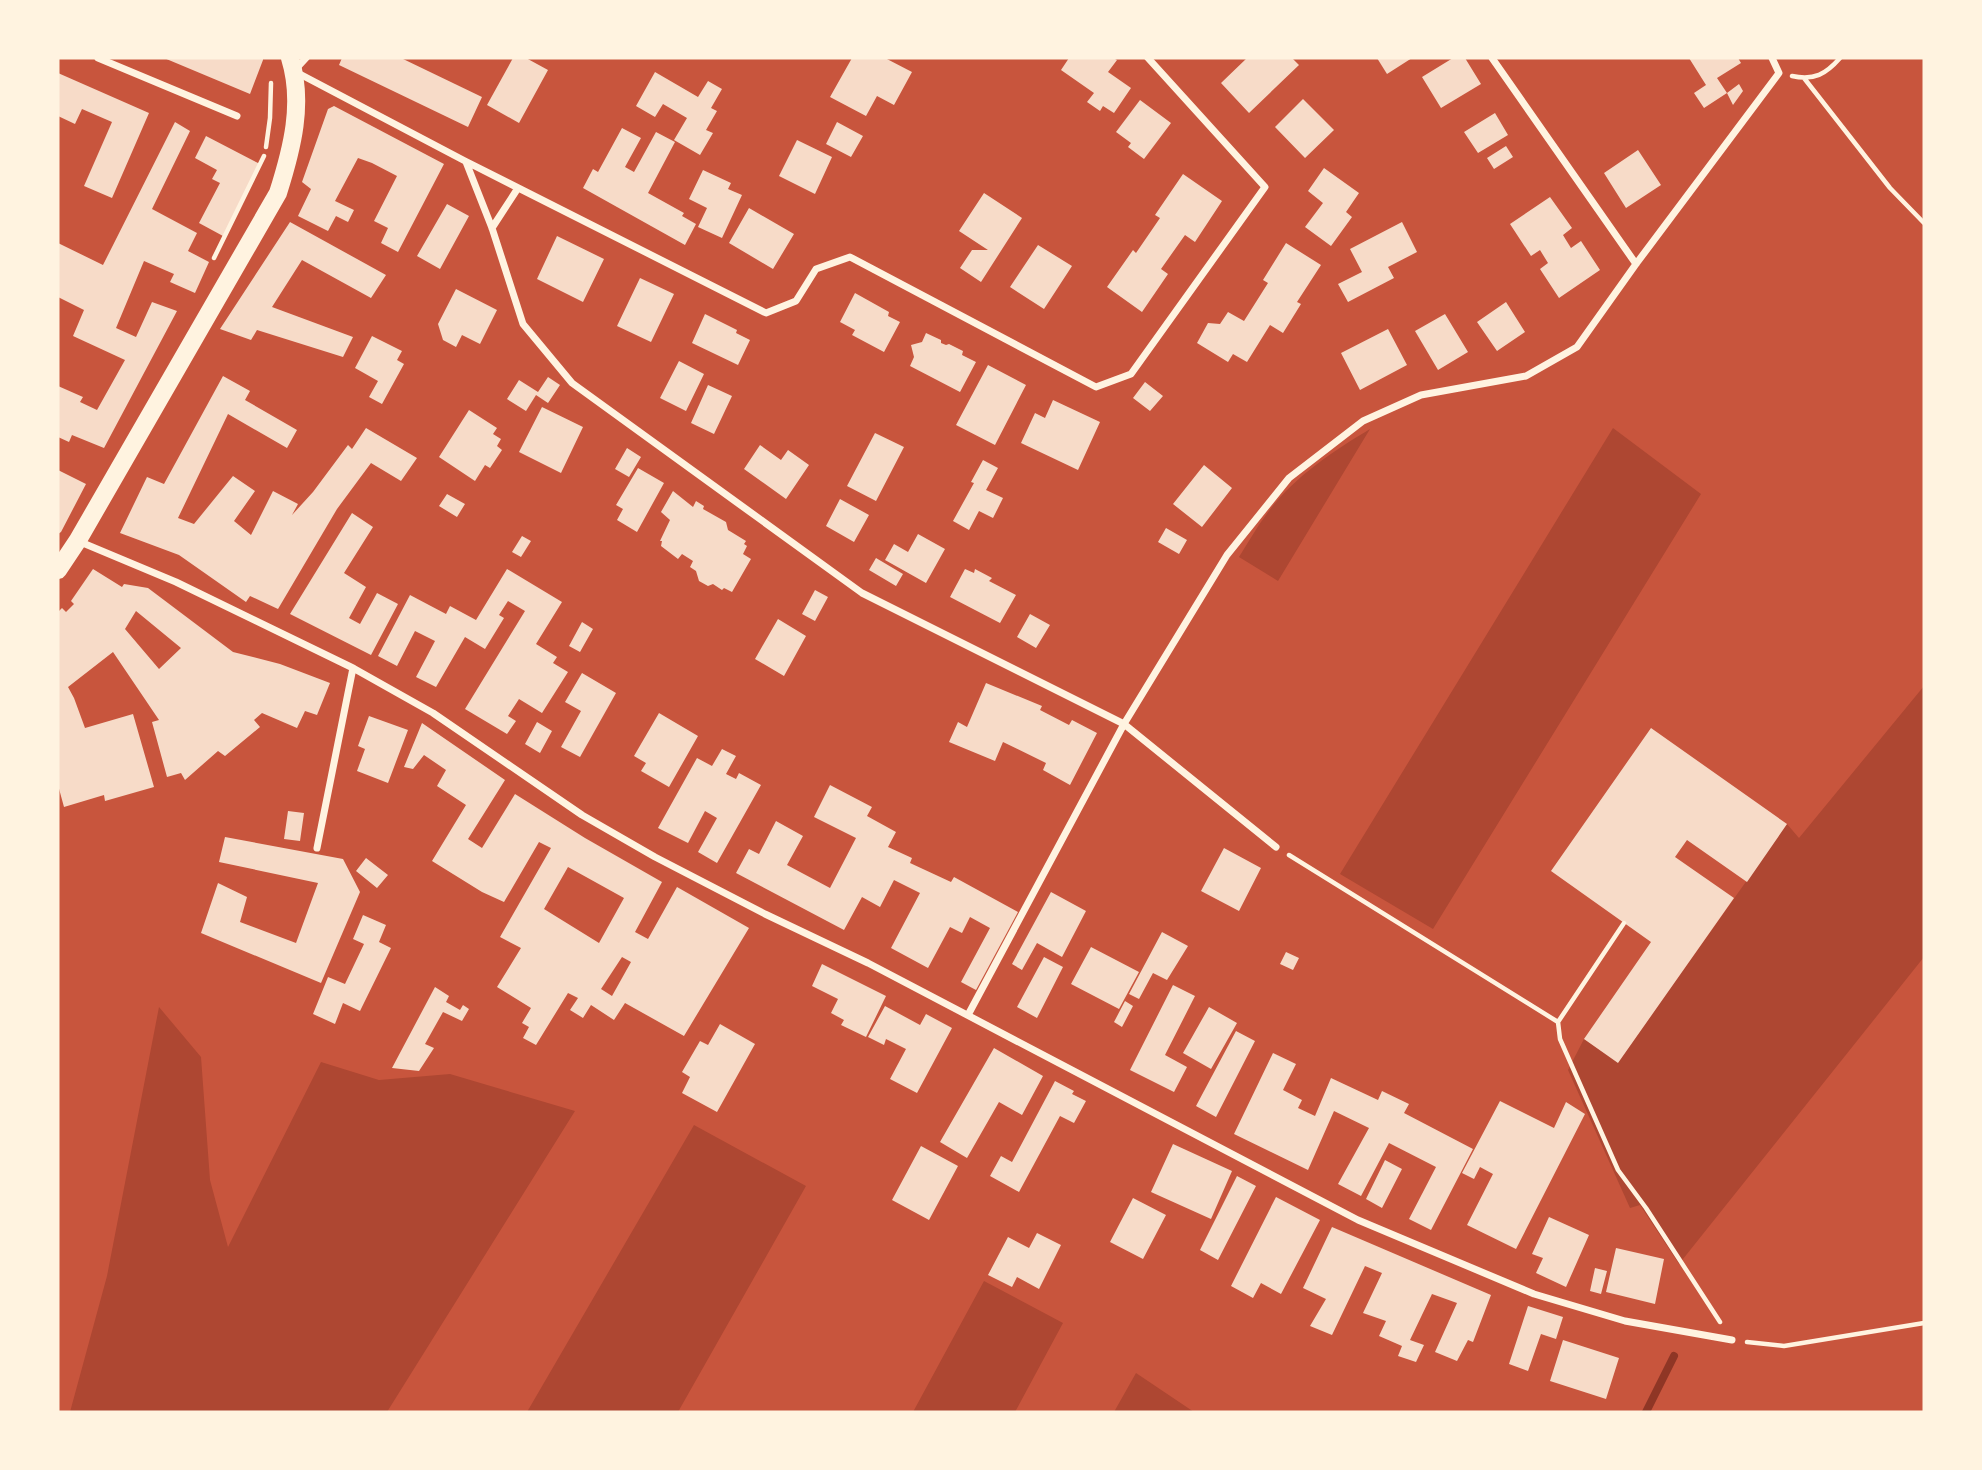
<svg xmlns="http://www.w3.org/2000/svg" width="1982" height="1470" font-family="'Archivo Narrow',sans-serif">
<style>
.green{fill:#ae4732}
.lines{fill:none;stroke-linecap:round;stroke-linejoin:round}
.stream{stroke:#8f3625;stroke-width:8}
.building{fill:#f7dbc8;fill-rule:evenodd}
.path{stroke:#fff3e0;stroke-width:4.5}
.minor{stroke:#fff3e0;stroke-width:7}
.primary{stroke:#fff3e0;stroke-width:18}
</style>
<rect width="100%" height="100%" fill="#c8553d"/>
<path class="green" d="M1613,428L1701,494L1433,929L1340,874Z
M1370,429L1278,581L1239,557C1248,543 1256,528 1266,515C1292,478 1332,452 1370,429Z
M1924,686V957L1679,1264L1640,1205L1630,1208L1568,1070L1584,1039L1618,1062L1787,824L1799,838Z
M159,1007L201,1057L210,1180L228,1247L321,1062L379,1080L450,1074L575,1111L387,1412H70L107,1276Z
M694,1125L806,1186L678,1412H527Z
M984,1281L1063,1323L1015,1412H913Z
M1136,1373L1194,1412H1114Z"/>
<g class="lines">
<path class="stream" d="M1646,1412L1674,1356"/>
</g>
<path class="building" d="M164,58H263V60L250,94Z
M342,58H401L482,97L468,127L339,65Z
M513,58H526L548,70L519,123L487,105Z
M852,58H885L912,72L894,105L877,96L866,116L830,97Z
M1069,58H1113L1117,60L1108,72L1131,88L1114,113L1103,106L1100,111L1087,102L1094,93L1061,70Z
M1247,58H1292L1299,65L1249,113L1221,83Z
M1377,58H1412L1387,74Z
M1453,58H1465L1481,84L1441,108L1422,77Z
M1689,58H1738L1741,63L1717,78L1727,93L1704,108L1694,93L1706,85Z
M655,72L698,97L708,81L722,89L711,108L717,111L706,130L713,133L700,155L674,140L687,118L663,104L655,117L636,106Z
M58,73L149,113L112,198L84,186L112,122L82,109L75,124L58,116Z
M1739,84L1743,91L1733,105L1727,93Z
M1303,99L1334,130L1305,158L1275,127Z
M1140,100L1171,123L1144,159L1128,147L1131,143L1116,132Z
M334,106L444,164L398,252L381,243L388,228L374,221L397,176L372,163L358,158L335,201L354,210L348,222L336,216L328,231L298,216L311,189L302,182L328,109Z
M1495,113L1508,135L1478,153L1464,132Z
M175,122L190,131L152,209L197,233L188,251L209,262L195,293L170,282L174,274L144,261L116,328L136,337L152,302L177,311L104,448L72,435L69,442L58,437V386L83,397L80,402L97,410L125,360L73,336L84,310L58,297V243L103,265Z
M837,122L863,136L851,157L826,144Z
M622,128L641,138L625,167L634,172L656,132L675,142L648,193L684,213L682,216L696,224L685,245L583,188L593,169L598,172Z
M206,136L260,164L223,236L199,223L220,183L212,179L217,170L195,158Z
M797,140L832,157L815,194L779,176Z
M1506,146L1513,157L1494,169L1487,158Z
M1638,150L1661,185L1626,208L1604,173Z
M1324,168L1359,193L1346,212L1352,217L1331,246L1305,227L1323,203L1308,191Z
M703,170L731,183L728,189L742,195L722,238L698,227L707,208L689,199Z
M1183,174L1222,201L1195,242L1185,235L1161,269L1168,274L1142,312L1107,287L1133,250L1136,253L1160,218L1155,215Z
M984,193L1022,218L981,282L960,268L972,250H988L959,231Z
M1550,197L1572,228L1563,235L1566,240L1571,248L1581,241L1600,270L1559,298L1540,269L1548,263L1540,250L1531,256L1510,224Z
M447,204L469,216L440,269L417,256Z
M749,208L794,234L773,269L729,243Z
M290,222L386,275L371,298L302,260L272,307L353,337L343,357L257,330L251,340L220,329Z
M1402,222L1417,252L1388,267L1394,278L1348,302L1338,284L1362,272L1350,249Z
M557,236L604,259L583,302L537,279Z
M1286,243L1321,265L1297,302L1301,304L1283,333L1270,325L1247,362L1233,354L1228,362L1197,343L1208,323L1220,324L1228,312L1244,321L1268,283L1263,280Z
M1038,245L1072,266L1044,309L1010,287Z
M640,278L674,294L651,342L617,326Z
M456,289L497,310L480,344L462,335L456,347L443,340L438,324Z
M855,293L889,312L888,316L900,322L884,352L852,335L855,330L840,322Z
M1506,302L1525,332L1497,351L1477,322Z
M705,314L737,330L736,333L750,340L738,365L692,343Z
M1445,314L1468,352L1438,370L1415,331Z
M1388,329L1407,365L1360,390L1341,353Z
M926,333L941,340V343L946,345L949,344L963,351L962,355L976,362L960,392L910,366L914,357L911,345L922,342Z
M372,336L402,351L397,360L404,364L382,404L369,397L378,381L355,368Z
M679,361L704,374L686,411L660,398Z
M988,365L1026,385L995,445L956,425Z
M223,376L250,391L245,400L297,430L287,448L228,414L178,518L194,524L233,476L255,491L234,521L251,535L273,491L298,504L292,515L313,492L348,445L352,449L366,428L417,458L401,481L371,463L337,509L278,609L250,596L246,602L179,555L120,533L147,477L164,484Z
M548,377L560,385L548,403L536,395L526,411L507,399L519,380L538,392Z
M1145,382L1163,396L1150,411L1133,398Z
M708,385L732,396L714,434L691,423Z
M1053,400L1100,422L1078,470L1021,443L1035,413L1045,418Z
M542,407L583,427L561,473L519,452Z
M469,410L497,428L493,434L501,439L497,446L502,450L490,468L485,465L475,481L439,457Z
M875,433L904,447L876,501L847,486Z
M760,445L781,460L788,450L809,465L786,499L744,469Z
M627,448L641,457L629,477L615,469Z
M983,460L998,468L986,490L1003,498L993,518L979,511L969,530L953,521L974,483L971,482Z
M1204,465L1232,488L1202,527L1173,504Z
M638,468L664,483L637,532L617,520L623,509L616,505Z
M58,470L86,484L61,532L58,534Z
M673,491L693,507L696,501L704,506L703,509L726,522L728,530L746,541L744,544L747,546L743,554L751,559L732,592L724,588L722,590L713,584L708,586L699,581L696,571L690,567L693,561L682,554L678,559L661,546L662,541H660L670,520L661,512Z
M447,494L465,504L457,517L439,506Z
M840,499L869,515L854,542L826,526Z
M352,513L373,527L344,573L366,587L349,618L360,624L377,593L398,604L371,655L290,614Z
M1166,528L1187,540L1179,554L1158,542Z
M918,534L945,549L926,583L885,560L894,544L908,552Z
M522,536L531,541L521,557L512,552Z
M876,558L903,574L896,586L869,570Z
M93,569L122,587L124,584L148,588L233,652L280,664L330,683L317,715L305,711L297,728L262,713L254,720L260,727L225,756L218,751L185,780L181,773L167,777L152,722L159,720L113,652L68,687L74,698L85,728L133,714L154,787L105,801L104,795L64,807L58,785V612L62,608L66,612L74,604L71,601ZM136,611L181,648L159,669L125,629Z
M507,569L562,602L536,644L557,657L553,663L568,672L542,713L519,699L508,716L516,721L507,734L465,709L525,611L508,601L499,615L504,618L485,649L465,637L436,687L416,677L435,641L415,631L397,666L378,656L410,595L446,614L450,606L476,620Z
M965,569L974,573L975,569L992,578L989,581L1016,595L1000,623L950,597Z
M815,590L828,597L815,621L802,614Z
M1030,614L1050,625L1036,648L1017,637Z
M778,619L806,636L784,676L755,659Z
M582,622L593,629L580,652L569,646Z
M582,673L616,693L580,757L561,747L581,711L565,702Z
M986,683L1042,706L1040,710L1069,725L1072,720L1097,733L1070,785L1043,770L1046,763L1003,742L995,761L949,742L958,722L967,727Z
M659,713L698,736L669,787L641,771L646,763L634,756Z
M369,716L408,730L388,783L357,771L365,749L358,746Z
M537,722L552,731L540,753L525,744Z
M422,723L505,780L468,839L482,848L515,794L585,838L662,882L635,932L648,939L677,887L749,928L684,1036L625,1003L614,1020L591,1005L583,1018L570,1010L578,998L568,993L536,1045L523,1038L529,1027L522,1023L531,1008L497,987L521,948L500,937L551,848L539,842L504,902L482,892L432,861L466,805L437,786L446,770L424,755L413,769L404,767ZM568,867L624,898L599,943L544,909ZM622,957L631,962L612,996L601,989Z
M1651,728L1787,824L1747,882L1687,840L1675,857L1734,898L1618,1063L1584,1039L1651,942L1551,871Z
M722,749L736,756L726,774L736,779L739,773L761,785L717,863L698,852L717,818L705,811L688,843L658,828L697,758L712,766Z
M830,785L872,807L867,816L896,832L888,847L912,858L910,863L951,882L954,877L1018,912L976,990L961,982L990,928L970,917L962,933L950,927L928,968L891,948L920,893L894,880L880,907L862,897L844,930L736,873L749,849L759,854L776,821L803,836L787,865L830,888L856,838L814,817Z
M288,811L304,813L300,841L284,839Z
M225,837L343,859L360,892L321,983L201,933L218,883L247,897L240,922L296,943L318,883L219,862Z
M1224,848L1261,868L1239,911L1201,891Z
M366,858L388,875L377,888L356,871Z
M1051,892L1086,911L1062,957L1037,943L1022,970L1012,964Z
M363,915L386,925L379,942L391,948L360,1011L343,1003L335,1024L313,1014L328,977L345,984L364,944L353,939Z
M1162,932L1188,946L1167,980L1153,973L1139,999L1129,994Z
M1091,947L1139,972L1119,1009L1071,984Z
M1286,952L1299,958L1293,970L1280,964Z
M1044,957L1063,967L1037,1018L1017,1007Z
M822,964L886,996L866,1037L841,1025L844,1020L831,1013L838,999L812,986Z
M1173,985L1195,996L1165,1055L1187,1067L1174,1092L1130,1070Z
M435,987L449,996L446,1002L460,1010L463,1005L469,1009L462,1021L443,1012L425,1044L434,1048L419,1071L392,1068Z
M1125,1001L1133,1006L1122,1027L1114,1022Z
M885,1006L920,1025L926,1014L952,1028L917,1093L890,1079L906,1049L886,1039L884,1045L868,1037Z
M1209,1007L1237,1023L1211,1069L1183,1053Z
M720,1024L755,1044L717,1112L682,1093L690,1077L682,1072L700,1041L708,1045Z
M1236,1031L1255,1041L1216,1117L1196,1106Z
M994,1048L1043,1076L1022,1115L999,1102L967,1158L940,1142Z
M1273,1053L1296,1064L1283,1090L1302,1100L1298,1108L1315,1116L1331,1078L1378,1100L1382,1091L1409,1104L1404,1113L1473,1149L1431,1230L1409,1219L1436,1167L1389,1143L1361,1196L1338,1184L1369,1128L1334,1111L1308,1170L1234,1134Z
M1055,1081L1074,1091L1072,1094L1086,1101L1074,1123L1060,1116L1019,1192L990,1176L1001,1156L1012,1162Z
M1500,1101L1554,1128L1566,1102L1585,1114L1516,1249L1467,1225L1493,1174L1480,1167L1474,1179L1462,1173Z
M1173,1144L1232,1171L1211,1219L1151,1192Z
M921,1146L958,1166L929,1220L892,1200Z
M1385,1160L1402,1169L1382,1208L1366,1199Z
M1237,1176L1256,1186L1218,1260L1200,1250Z
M1276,1197L1320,1220L1281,1294L1261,1283L1253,1298L1231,1286Z
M1133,1198L1166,1215L1143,1259L1110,1242Z
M1549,1217L1589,1235L1566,1287L1536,1273L1543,1258L1532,1254Z
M1332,1227L1491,1295L1473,1342L1468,1340L1457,1361L1435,1352L1457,1303L1432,1294L1410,1340L1424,1345L1416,1362L1398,1356L1402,1346L1379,1336L1386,1321L1363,1313L1382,1273L1365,1266L1332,1335L1310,1326L1326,1299L1303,1288Z
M1037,1233L1061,1245L1039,1289L1017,1277L1012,1287L988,1275L1008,1237L1029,1248Z
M1616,1248L1664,1259L1655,1304L1606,1292Z
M1595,1268L1607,1271L1601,1294L1590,1291Z
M1528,1306L1563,1317L1556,1339L1541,1334L1528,1371L1509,1364Z
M1563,1340L1619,1358L1606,1399L1550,1381Z"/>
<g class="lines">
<path class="path" d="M1792,76C1814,81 1826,74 1840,58
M1804,78L1890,188L1924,223
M266,147L270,118L271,83
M214,258L264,156
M1289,855L1558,1022L1560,1039L1618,1170L1646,1208L1720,1322
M1558,1022L1624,923
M1747,1342L1784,1346L1924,1323"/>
<path class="minor" d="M98,58L237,116
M306,58L294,71L465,161L766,313L796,301L816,269L850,257L1096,387L1131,374L1265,187L1148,58
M1492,58L1636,264
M466,162L492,228L523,324L572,383L862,593L1124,724L1276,847
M492,228L518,188
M78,541L176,582L353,668L433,713L582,815L655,857L765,914L868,963L1358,1220L1534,1294L1625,1321L1732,1340
M317,848L353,668
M968,1015L1124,724L1227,555L1289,478L1363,421L1421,395L1526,376L1577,347L1636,264L1779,73L1772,58"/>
<path class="primary" d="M58,570L78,540L278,193C292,149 304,103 290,58"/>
</g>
<rect width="1982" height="1470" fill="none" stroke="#fff3e0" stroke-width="119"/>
</svg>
